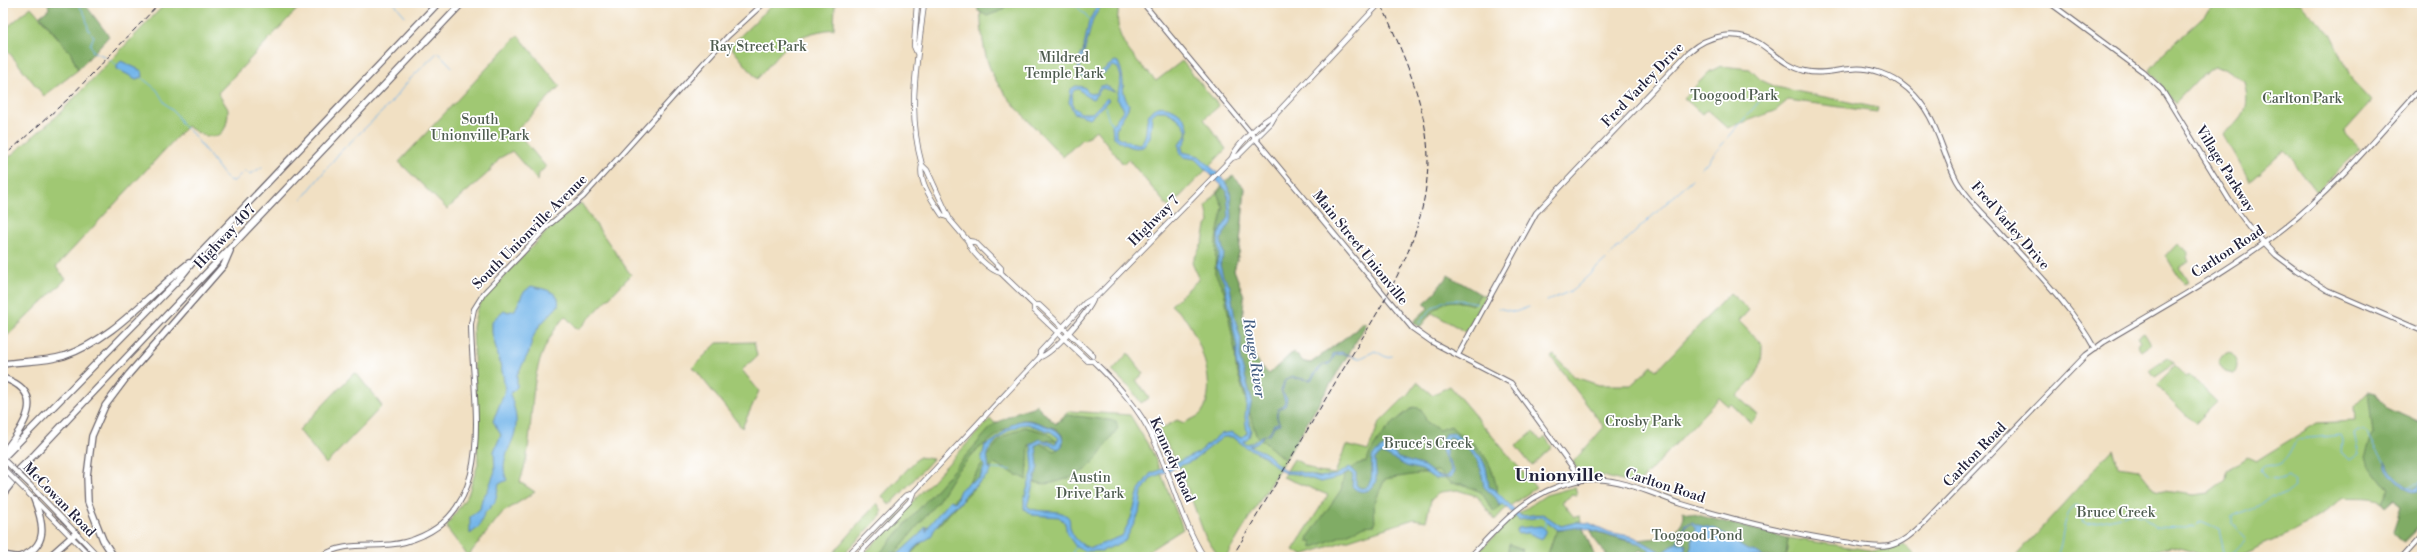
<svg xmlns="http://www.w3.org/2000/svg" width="2425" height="560" font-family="'Libre Bodoni',serif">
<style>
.green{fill:#a0c873;stroke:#617557}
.forest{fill:#80ac65;stroke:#516750}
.water{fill:#75b6ea;stroke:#4c6c92}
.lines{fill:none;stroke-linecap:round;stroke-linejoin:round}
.stream{stroke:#75b6ea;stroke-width:1}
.secondary-casing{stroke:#6a646b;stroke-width:6}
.primary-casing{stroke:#6a646b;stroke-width:6}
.highway-casing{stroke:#6a646b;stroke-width:8}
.secondary{stroke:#fff;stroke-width:4}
.primary{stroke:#fff;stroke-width:4.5}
.highway{stroke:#fff;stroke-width:5.5}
.rail{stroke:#22223b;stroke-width:1;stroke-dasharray:6 3;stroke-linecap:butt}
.secondary-bridge-casing{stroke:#6a646b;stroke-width:6;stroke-linecap:butt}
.secondary-bridge{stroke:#fff;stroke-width:4}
.labels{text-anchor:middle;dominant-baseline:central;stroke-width:3.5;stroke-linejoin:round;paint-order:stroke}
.park-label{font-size:14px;fill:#4e5c4f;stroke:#fff}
.street-label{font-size:14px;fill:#22223b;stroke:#fff}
.water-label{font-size:15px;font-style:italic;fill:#435d81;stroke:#fff}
.district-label{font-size:18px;font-weight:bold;fill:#22223b;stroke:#fff}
</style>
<rect width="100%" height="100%" fill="#fff"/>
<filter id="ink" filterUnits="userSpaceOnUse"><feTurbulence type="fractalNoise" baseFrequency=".025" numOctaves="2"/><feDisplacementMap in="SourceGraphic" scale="8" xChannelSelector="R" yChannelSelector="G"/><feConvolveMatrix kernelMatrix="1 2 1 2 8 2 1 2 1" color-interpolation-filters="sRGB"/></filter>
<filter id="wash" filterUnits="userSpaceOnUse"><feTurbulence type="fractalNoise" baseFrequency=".012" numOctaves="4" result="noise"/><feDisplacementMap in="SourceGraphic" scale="16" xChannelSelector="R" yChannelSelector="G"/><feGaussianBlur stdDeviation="0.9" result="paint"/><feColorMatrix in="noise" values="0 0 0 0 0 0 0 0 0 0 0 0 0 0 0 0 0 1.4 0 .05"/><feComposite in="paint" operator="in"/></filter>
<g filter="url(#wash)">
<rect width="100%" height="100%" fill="#f1e0c3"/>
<path class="green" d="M166,3H303L218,93L228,109C228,143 210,142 187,126L56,267L66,279L3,340V162L56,117Z
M774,3H835L834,29C790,34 785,48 757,79L730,46Z
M980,3H1120C1110,40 1134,56 1156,81L1182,61L1219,106L1204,119L1226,149L1169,208L1128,159L1123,164L1096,130L1084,140L1082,139L1063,157C1044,136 1005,100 993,75C982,53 981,27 980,3Z
M2218,3H2300L2334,39L2352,80L2372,101L2344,132L2360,149L2317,192L2285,150L2250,181L2222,134C2245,118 2251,108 2244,82L2224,68L2214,67L2198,79L2175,103L2149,70L2165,51Z
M31,7L71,53L78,70L44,96L3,45V31Z
M518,35L560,86L516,131L546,167L539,173L538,181L512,151L500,158L488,173L447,209L399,162Z
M1721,66L1750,69L1761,80L1776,87L1878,108L1877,112L1788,100L1775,111L1727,128L1707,110L1702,114L1684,98L1709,72Z
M1233,176L1245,188L1239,253L1234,270L1244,296L1243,315L1248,343L1258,363L1269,374L1293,352L1304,362L1311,363L1357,329L1361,323H1367L1226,557H1219L1205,536L1180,468L1159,430L1177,420L1184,423C1189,420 1199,417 1202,412C1218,389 1201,342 1187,321C1183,315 1176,310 1171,305L1199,279L1192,263L1203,242L1206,226L1209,222L1206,206L1226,180Z
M581,203L631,275L578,330L565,316C528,361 535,396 528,449C527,460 523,471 520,482L535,492L502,513L468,556L448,530L447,525L468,495L478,464L473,327L477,310L483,298L551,227Z
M2178,243L2188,252L2187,257L2189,262L2179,267L2188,282L2183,284L2166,256Z
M1730,293L1749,310L1739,321L1762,345C1762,375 1756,375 1737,396L1758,415L1751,423L1731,404L1728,406L1719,398L1637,485L1602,476L1581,475L1573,462L1604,427L1551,357L1554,355L1575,377L1599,385H1631L1652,366L1657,370Z
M1480,294L1485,296L1466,332L1432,313C1435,296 1462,301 1473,305Z
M2144,333L2151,344L2141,351L2137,345L2141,342L2138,337Z
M754,342L757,356L742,370L759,391L742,428L693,367L717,343Z
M2229,352C2236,360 2240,364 2234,374L2224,372L2218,362L2223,355Z
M1128,353L1144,374L1136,380L1149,398L1141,403L1131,389L1112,371Z
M2168,358L2175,364L2155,377L2150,370Z
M2175,366L2186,377L2190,375L2217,402L2195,424L2156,385Z
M354,373L357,374L382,406L326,464L299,430Z
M1417,382L1432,395L1450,386L1536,488L1504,510L1495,520L1477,496L1457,490L1440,492L1431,500L1426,521L1414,519L1302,555L1293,550L1328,495L1283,477L1294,459L1317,472L1335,474L1346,445L1368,451L1379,423L1408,394Z
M2368,391L2375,393L2387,408L2422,424V525L2406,541L2403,542L2393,531L2401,507L2394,499L2386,506C2378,494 2356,499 2343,497L2325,512L2290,533L2236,557H2211L2172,546L2130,557H2015L2113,449L2118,466L2138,469L2155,490L2195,495L2209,493L2226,480L2227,470L2247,457L2256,461L2317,423L2355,421L2354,406Z
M1036,404L1055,424L1069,411L1130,415L1153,453L1183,529L1139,557H861L990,419L1006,431Z
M1533,432L1541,441L1545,437L1552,447L1532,466L1516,446Z
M919,457L933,459L893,502L888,504L882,496Z
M1575,487L1577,496L1572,495L1562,502L1574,517L1580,516L1581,523L1561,526L1537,514L1525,517L1518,514L1546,495Z
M877,503L882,511L881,516L841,557H830Z
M1513,516C1525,523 1531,515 1542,517L1558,530L1554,536L1547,557L1519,555L1523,550L1509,544L1507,557H1474Z
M1788,538L1876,551L1904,544L1917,557H1786Z"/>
<path class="forest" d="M48,3H84L109,36L78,70L71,53L40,16L49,9Z
M977,3H1007L1003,10L987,16L978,11Z
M1233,176L1245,188L1239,253L1234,270L1244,296L1243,315L1248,343L1258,363L1269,374L1293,352L1304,362L1311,363L1357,329L1361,323H1367L1285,460L1256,435L1236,367L1235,351L1224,291L1215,273L1216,240L1223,207L1217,193Z
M1448,275L1480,294L1473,305C1442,295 1438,306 1420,327L1413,322L1428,308L1424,303L1432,296Z
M2368,391L2375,393L2387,408L2422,424V524L2403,542L2393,531L2401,507L2394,498L2386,506L2382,501L2389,488L2383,484L2367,463L2365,456L2373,434Z
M1036,406L1056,424L1067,415L1116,421L1118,428C1099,452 1096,471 1063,480C1051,484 1045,485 1033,482L1034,448L1039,443L1055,451L1063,444L1062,435L1057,429L1030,420H1022L1002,431L977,450L956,472L938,501L892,557H879L880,553L993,425L1019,411Z
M1414,407L1421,409L1427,422L1439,430L1451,426C1455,432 1462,435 1468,439C1492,458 1496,478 1499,507L1494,512L1481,492L1462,484L1450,483L1438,471L1385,479L1374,504L1375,525L1365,526L1312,548V541L1308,542L1309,536L1341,490L1344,476L1357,464L1366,462C1375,439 1394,420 1414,407Z
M1025,427L1048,433L1056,441L1041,440L1029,445L1027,480L994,464L976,486L908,557H904C923,530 948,507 969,482C979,470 987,454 998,442C1005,435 1016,430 1025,427Z
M1682,511L1788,538L1786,557H1652L1640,550L1632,557H1608L1592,536L1591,530L1628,541L1666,537L1675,532L1682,522L1684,516Z
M1577,522L1581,523L1595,557H1547L1554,536L1558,530H1563Z
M1509,544L1523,550L1519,557H1507Z"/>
<path class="water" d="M1103,3L1093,19L1080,68L1083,75L1098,74L1115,61L1118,62C1127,80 1119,90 1129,105C1127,115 1112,127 1117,136L1128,142L1140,144C1151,134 1142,120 1152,110C1165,98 1203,119 1182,147L1183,152L1199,156L1223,178L1230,191L1232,218L1221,240L1224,255L1220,265L1223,276L1230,286L1235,319L1241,339L1240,359L1252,400L1248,417L1251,430L1249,437L1243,442L1248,444C1256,441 1263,434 1269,434L1274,424L1279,423C1272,409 1282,410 1285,401L1281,391L1284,381L1293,377L1310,380C1316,371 1321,364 1331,362L1333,354L1341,352L1355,357L1343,354L1335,355L1330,364L1323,365L1311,380L1292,378L1285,381L1282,392L1287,399L1285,406L1278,409L1277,417L1280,424L1274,426L1270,435H1265L1258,442L1249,446L1264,452L1285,471H1296L1320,477L1336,475L1350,467L1356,473V485L1360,488H1366C1376,478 1369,466 1373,455L1383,447L1392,451L1398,458L1424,466L1436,475L1444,477L1449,475L1451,470C1447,460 1434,443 1446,434L1454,433L1481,457L1486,467L1489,487L1495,490L1521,516L1543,514L1561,526L1577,522L1589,523L1609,532L1634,537L1663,553L1677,542L1685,524L1692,522C1699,527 1708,526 1716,529C1727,534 1735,542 1744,548C1751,553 1756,549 1763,557H1688L1696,528L1691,523L1685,526L1678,544H1686L1684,557L1656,555L1641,544L1581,527L1558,530L1542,517L1519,520L1502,503L1500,506L1496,498L1484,487L1481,470L1476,458L1463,444L1450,436L1446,441V456L1454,472L1451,477L1435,479L1422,470L1406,466L1382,453L1375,459C1375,467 1377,472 1376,480C1373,493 1359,495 1352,486L1353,475L1349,471L1341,477L1321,482L1296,474L1284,473L1261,454L1247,448L1233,437H1223L1194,460L1151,478L1142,492L1139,514L1125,541L1102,551H1084L1076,547L1067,534L1065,523L1059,517L1032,515L1024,509V499L1033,470L1031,444L1040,439L1055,444L1059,438L1051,432L1027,424L1020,425L1009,430L996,441L987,453L989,469H992C984,482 972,486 962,498V501C949,510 937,521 931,537C922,542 913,546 910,556L893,557L891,552L895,555L898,554L920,534L926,526V532L930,524L950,500L955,502L960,490L968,483L980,478L985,465L981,461L985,445C1010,436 1007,410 1044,425C1052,428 1060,430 1063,439L1062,446L1058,449L1043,442L1036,445L1038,467L1027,506C1037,515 1056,507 1067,516C1071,519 1069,523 1070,527C1072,537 1082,547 1091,548L1122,536L1131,518L1139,490L1150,474L1198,453L1220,434L1232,432L1241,438L1247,433L1245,417L1247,397L1236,363L1237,347L1227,296L1224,282L1216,266L1219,256L1218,235L1229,217L1227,191L1195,159L1184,157L1180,154L1179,145C1180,142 1183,140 1185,137C1191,125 1174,115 1165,111H1157L1152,115L1150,138L1143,147C1131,150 1122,144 1113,136L1112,125L1124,109L1117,99L1121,77L1118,68L1112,66C1102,76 1096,79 1082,77L1078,71L1079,59L1083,51L1089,21L1098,4Z
M121,61L142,71L143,77L136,79L117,69V65Z
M1106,85L1115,92L1102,88L1093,99L1087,97L1079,89L1074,90L1072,94L1073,107L1081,113H1092L1107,98L1109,100L1090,118L1074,113L1069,102L1071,89L1076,86L1084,87L1090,94L1096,93L1100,86Z
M531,286C541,289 562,290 558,306L540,325L533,337L529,352L517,375V387L510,394C513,404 517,414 516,425C515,445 497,459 507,480L499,484L495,502L484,514L479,527L470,534V517L480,509L482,499L488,490L495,471L494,451L501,435L493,421L505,391L503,375L492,333V321L504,310L508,312L515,310L523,293Z
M2385,462C2391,472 2403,489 2415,489L2422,480L2418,491C2408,497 2383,470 2385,462Z
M1541,526L1546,530L1542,539L1528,533L1518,534L1516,531L1518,528Z"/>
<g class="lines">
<path class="stream" d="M78,3C80,8 83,10 85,15C88,23 86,30 94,36L90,45L93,49L92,51L106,57
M394,3L405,16
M1073,3L1086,15L1090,21
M110,60L117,65
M142,78L157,90L164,102L177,115L182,125L192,133L228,180L234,181L244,171L251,174L262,167
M1105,106L1108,118L1113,125
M1701,169L1770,89
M302,199L340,152L388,106L410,79L438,52L452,67
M1547,301L1573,290L1692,179
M1498,308L1515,312L1529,307
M1419,323C1438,299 1447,296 1477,303
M1354,358H1361L1375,351L1386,357L1392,356
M992,469L1011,470
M2408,487L2422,481
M1544,528L1547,519
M1072,557L1073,551L1076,547
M2056,557C2065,544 2061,511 2077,506L2080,509L2082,521L2087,524L2117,518L2130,513L2143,516L2156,527L2185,528L2196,527L2201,522L2219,530L2224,552L2230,556L2246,539L2232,524V516L2258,506L2269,497L2286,495L2296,487L2295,482L2288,476L2280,479L2266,478L2261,470C2267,462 2274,468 2281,463C2290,457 2292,446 2298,439L2341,435L2343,440L2342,452L2350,460L2359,454L2354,434L2358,431L2366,432L2384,462"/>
</g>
</g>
<g filter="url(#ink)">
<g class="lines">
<defs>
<path id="secondary" d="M1143,3L1412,328L1432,342L1511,383L1573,468L1580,481
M2050,3L2142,71L2162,90L2230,201L2251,229L2276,255L2296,270L2327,290L2422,331
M1458,355L1536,213L1689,52C1708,35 1736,29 1759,43C1774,53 1787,67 1805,71C1820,75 1835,70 1850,69C1870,66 1893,76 1908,89C1937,114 1940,149 1957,181C1967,198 1981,211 1994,225C2028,264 2070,303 2095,349
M30,485L99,557
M26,491L91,557
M320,557C347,539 376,550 405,542C503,516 471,398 471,324L474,309L484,293L549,225L583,197L728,36L764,3
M1470,557C1503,522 1527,492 1576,481C1612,473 1649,493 1682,504C1733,520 1785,532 1838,541C1854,543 1873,549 1889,546C1905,542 1915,531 1926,521L2086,355L2104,342C2164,306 2228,272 2284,228C2335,188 2378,135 2422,87
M2403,557L2422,536"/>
<path id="primary" d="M924,3C918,60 906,108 922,165L927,170L950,220L968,241L975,242L1001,268V273
M917,53L914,46L917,3
M1232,158L1238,156L1271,123L1276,114L1380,3
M922,165C918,182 933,201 942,215L947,217
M968,241C970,252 991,271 1001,273L1034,305H1039L1093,356
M1034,305V310L1088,361H1093C1117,384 1139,408 1153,438C1172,477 1181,521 1204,557
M1040,357V352L1085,303L1098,295L1232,158C1236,145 1263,120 1276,114
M846,557L905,496L913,493
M856,557L910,501L913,493L1040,357C1053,354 1088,312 1093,300"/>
<path id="highway" d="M3,364C23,361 44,362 64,356C114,339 149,294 189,263
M3,378C49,393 23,427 4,452
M3,458L180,278L196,258L438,3
M3,485L35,454L462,3
M3,494L21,471
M3,555L15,557
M19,557C49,547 44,524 34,499
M49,557L76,533
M114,557L103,540L88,502L87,476L92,436L105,406L129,374L224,265L230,251"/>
</defs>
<use href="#secondary" class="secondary-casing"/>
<use href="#primary" class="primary-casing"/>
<use href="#highway" class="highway-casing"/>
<use href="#secondary" class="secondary"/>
<use href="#primary" class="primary"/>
<use href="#highway" class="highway"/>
<path class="rail" d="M3,157L68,99L160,3
M1232,557C1266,501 1299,444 1332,388C1374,316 1428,245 1428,158C1427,104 1402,52 1381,3"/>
<defs>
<path id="secondary-bridge" d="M3,459L30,485
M3,468L26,491"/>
</defs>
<use href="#secondary-bridge" class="secondary-bridge-casing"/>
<use href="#secondary-bridge" class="secondary-bridge"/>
</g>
</g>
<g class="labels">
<g class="park-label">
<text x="758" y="47">Ray Street Park</text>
<text x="1064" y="58">Mildred<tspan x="1064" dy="16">Temple Park</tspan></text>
<text x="1734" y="96">Toogood Park</text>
<text x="2302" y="99">Carlton Park</text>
<text x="480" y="120">South<tspan x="480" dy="16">Unionville Park</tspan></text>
<text x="1643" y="422">Crosby Park</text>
<text x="1428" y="444">Bruce’s Creek</text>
<text x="1090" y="478">Austin<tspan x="1090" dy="16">Drive Park</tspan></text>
<text x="2116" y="513">Bruce Creek</text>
<text x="1697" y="536">Toogood Pond</text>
</g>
<g class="street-label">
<text transform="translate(1643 85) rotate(-46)">Fred Varley Drive</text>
<text transform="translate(2225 169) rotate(58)">Village Parkway</text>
<text transform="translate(1154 221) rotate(-45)">Highway 7</text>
<text transform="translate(2010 226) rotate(49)">Fred Varley Drive</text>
<text transform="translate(530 232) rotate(-45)">South Unionville Avenue</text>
<text transform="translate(225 237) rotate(-47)">Highway 407</text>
<text transform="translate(1360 248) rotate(51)">Main Street Unionville</text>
<text transform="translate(2228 252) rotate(-33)">Carlton Road</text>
<text transform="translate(1975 455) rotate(-46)">Carlton Road</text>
<text transform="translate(1172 460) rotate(66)">Kennedy Road</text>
<text transform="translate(1665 486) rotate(18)">Carlton Road</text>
<text transform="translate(59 500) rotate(46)">McCowan Road</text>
</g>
<g class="water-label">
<text transform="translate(1254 358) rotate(81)">Rouge River</text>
</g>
<g class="district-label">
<text x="1559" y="475">Unionville</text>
</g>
</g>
<rect width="2425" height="560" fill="none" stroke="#fff" stroke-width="16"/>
</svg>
